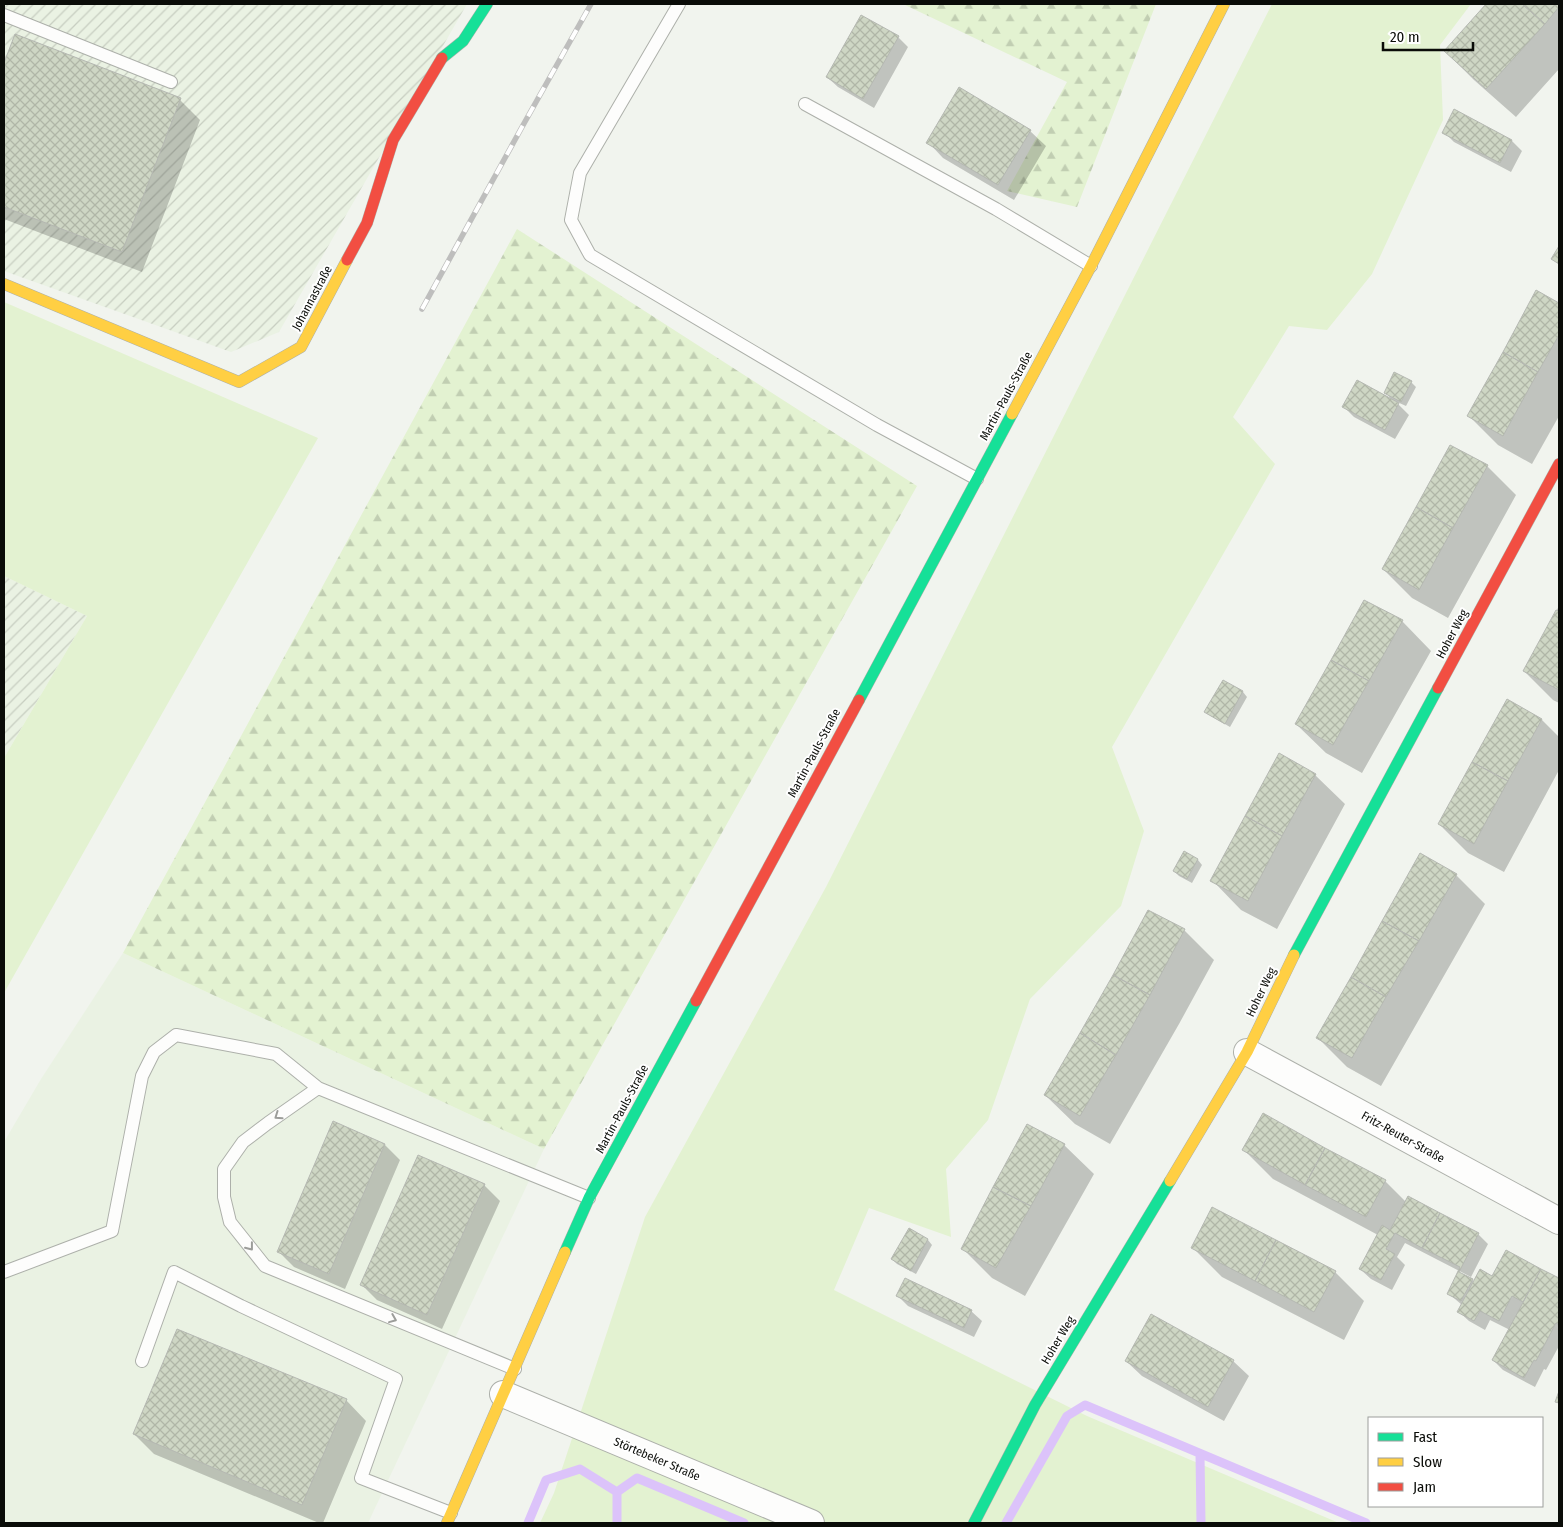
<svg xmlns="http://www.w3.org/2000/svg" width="1563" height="1527" font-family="'Fira Sans Condensed',sans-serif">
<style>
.built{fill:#eaf2e3}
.industrial{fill:url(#industrial-furrows)}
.green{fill:#e3f2d1}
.forest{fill:url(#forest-firs)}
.shadow{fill:#0003}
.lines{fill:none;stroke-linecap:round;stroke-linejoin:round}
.stream{stroke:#dcc3fa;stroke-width:9}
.building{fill:url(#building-cross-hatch);stroke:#b5b8b2}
.lane-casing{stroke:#adb0aa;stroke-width:14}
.street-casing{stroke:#adb0aa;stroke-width:28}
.fast-casing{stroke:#adb0aa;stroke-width:12}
.slow-casing{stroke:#adb0aa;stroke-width:12}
.jam-casing{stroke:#adb0aa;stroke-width:12}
.lane{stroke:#fdfdfc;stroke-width:12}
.street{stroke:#fdfdfc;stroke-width:26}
.fast{stroke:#16e098;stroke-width:11}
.slow{stroke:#ffcf43;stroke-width:11}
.jam{stroke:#f24e42;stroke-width:11}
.rail-casing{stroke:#bebebd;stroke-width:5.5}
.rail{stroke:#fff;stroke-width:4;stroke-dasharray:11;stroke-linecap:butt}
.oneway{stroke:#9c9d9a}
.labels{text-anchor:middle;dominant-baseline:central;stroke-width:4;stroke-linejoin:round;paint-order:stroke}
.street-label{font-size:12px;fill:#0a0c08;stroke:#fff}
</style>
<defs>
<pattern id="industrial-furrows" width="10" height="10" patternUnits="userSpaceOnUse" patternTransform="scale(1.25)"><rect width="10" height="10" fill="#eaf2e3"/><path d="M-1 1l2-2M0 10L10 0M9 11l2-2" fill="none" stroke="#c7cec1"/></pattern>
<pattern id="forest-firs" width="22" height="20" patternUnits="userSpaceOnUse" patternTransform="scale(1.25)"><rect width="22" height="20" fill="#e3f2d1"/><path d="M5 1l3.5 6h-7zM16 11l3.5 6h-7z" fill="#c1ceb2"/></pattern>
<pattern id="building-cross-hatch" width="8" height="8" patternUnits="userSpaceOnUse" patternTransform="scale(1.25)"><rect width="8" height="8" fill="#ced6c4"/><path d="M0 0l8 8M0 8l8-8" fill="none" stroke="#b0b6a7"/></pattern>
</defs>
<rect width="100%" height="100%" fill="#f1f4ee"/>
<path class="built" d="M123,953L544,1149L368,1523H4V1142L41,1079Z"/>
<path class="industrial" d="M4,4H467L279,332L231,352L4,271Z
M4,576L87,616L4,758Z"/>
<path class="green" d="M1272,4H1471L1440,45L1443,120L1372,274L1327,330L1289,326L1233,417L1275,464L1112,747L1144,831L1121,906L1030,999L988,1120L946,1169L951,1237L869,1208L834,1290L1087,1416L1339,1523H540L554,1493L645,1217L826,887Z
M4,302L318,438L4,993V758L87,616L4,576Z"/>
<path class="forest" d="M903,4H1156L1077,207L1007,191L1067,82Z
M517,229L917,486L544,1149L123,953Z"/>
<path class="shadow" d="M1487,4H1559V69L1516,117L1474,80L1445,51Z
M16,36L180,100L200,120L142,272L4,219V67Z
M898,37L908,47L874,108L838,87L827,77Z
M1455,111L1512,141L1522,151L1511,172L1454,142L1444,132Z
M1030,131L1046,146L1014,200L943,158L928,142Z
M1536,292L1559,304V416L1532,464L1498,445L1469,416Z
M1411,382L1416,387L1406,406L1395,401L1409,415L1395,439L1354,417L1344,407L1393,401L1385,392Z
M1487,466L1516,495L1448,618L1412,598L1383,569Z
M1559,606V703L1553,700L1524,671Z
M1402,621L1431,651L1362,773L1326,753L1296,724Z
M1223,681L1243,692L1247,697L1230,727L1211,716L1206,712Z
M1507,701L1542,720L1559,737V770L1504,872L1468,853L1439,824Z
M1315,775L1345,804L1277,929L1241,910L1212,880Z
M1184,853L1198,860L1202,865L1192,883L1179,876L1174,871Z
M1456,875L1485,904L1381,1086L1347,1067L1318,1038Z
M1148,911L1184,930L1214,960L1179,1024L1110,1144L1075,1124L1045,1095L1114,976Z
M385,1145L400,1160L345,1289L294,1267L278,1251Z
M1064,1145L1094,1174L1025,1296L992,1278L963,1249Z
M1243,1149L1385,1181L1406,1202L1478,1234L1488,1244L1471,1277L1405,1243L1397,1257L1405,1265L1392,1290L1371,1279L1360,1269L1378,1235L1273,1179Z
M484,1185L500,1201L442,1329L377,1300L362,1285Z
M909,1230L928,1240L932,1245L916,1274L897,1264L892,1259Z
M1193,1248L1335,1272L1364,1301L1344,1340L1222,1277Z
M1506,1251L1559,1280V1346L1546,1370L1544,1369L1535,1387L1503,1370L1493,1360L1510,1330L1490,1320L1485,1330L1469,1321L1458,1311L1462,1305L1448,1293L1472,1280L1474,1282L1493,1277Z
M906,1280L971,1311L982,1321L974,1337L908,1306L898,1296Z
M1126,1361H1233L1249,1376L1224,1421L1142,1376Z
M346,1400L366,1421L323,1523H319L154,1454L134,1434Z"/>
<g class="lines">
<path class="stream" d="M1200,1454L1201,1523
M617,1492L637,1478L744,1523
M528,1523L546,1480L580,1469L617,1492V1523
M1006,1523L1067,1416L1085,1405L1366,1523"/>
</g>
<path class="building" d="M1486,4H1522L1545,24L1486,89L1444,51Z
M1522,4H1559V7L1545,24Z
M861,15L899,36L863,99L826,77Z
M15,34L181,98L122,252L4,207V63Z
M959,87L1031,130L998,185L926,143Z
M1454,109L1512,140L1500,163L1442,133Z
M1559,246V264L1551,259Z
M1536,290L1559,303V335L1538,372L1503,352Z
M1503,352L1538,372L1503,436L1467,416Z
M1394,372L1412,381L1401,402L1384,393Z
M1357,380L1399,403L1385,430L1342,407Z
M1450,445L1488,465L1453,528L1416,507Z
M1416,507L1453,528L1419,590L1382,569Z
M1364,600L1403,620L1369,681L1331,660Z
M1556,610L1559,611V690L1523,671Z
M1331,660L1369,681L1333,745L1295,724Z
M1223,680L1243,691L1225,724L1204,712Z
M1507,699L1542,719L1508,781L1472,762Z
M1279,753L1316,774L1282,836L1245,816Z
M1472,762L1508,781L1474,844L1438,824Z
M1245,816L1282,836L1248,901L1210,881Z
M1184,851L1198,859L1187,879L1173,871Z
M1420,853L1457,874L1419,941L1382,921Z
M1148,910L1185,929L1150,995L1113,975Z
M1382,921L1419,941L1386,997L1351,977Z
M1113,975L1150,995L1116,1055L1080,1033Z
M1351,977L1386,997L1352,1058L1316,1038Z
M1080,1033L1116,1055L1080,1116L1044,1095Z
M1263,1113L1325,1148L1305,1185L1242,1150Z
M333,1121L385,1144L329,1274L277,1252Z
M1027,1124L1065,1144L1031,1206L993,1187Z
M1325,1148L1386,1180L1366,1217L1305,1185Z
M418,1155L485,1184L427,1315L360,1285Z
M993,1187L1031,1206L996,1268L961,1249Z
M1408,1196L1440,1213L1422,1248L1395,1233L1386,1249L1395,1254L1381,1280L1359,1269L1382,1225L1390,1230Z
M1212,1207L1276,1240L1255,1281L1191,1248Z
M1440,1213L1479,1233L1459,1272L1473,1279L1461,1301L1447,1294L1460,1267L1422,1248Z
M909,1228L928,1239L911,1271L891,1259Z
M1276,1240L1336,1271L1314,1312L1255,1281Z
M1506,1250L1541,1269L1523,1302L1512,1296L1499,1321L1480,1311L1474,1321L1457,1312L1480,1269L1492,1276Z
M1541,1269L1559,1278V1325L1556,1323L1536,1361L1534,1360L1524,1378L1492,1360Z
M905,1278L972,1310L964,1328L896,1296Z
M1151,1314L1234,1360L1208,1407L1125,1361Z
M177,1329L347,1399L302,1505L133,1434Z
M1559,1391V1403L1555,1402Z"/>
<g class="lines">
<defs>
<path id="lane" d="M679,4L580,173L571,220L590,255L877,425L977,479
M4,15L171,82
M805,104L996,209L1091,266
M318,1088L268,1123L243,1142L224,1169V1197L230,1222L265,1266L515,1369
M4,1272L112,1231L142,1076L154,1052L176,1035L276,1054L318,1088L589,1198
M142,1361L174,1272L241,1306L396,1379L361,1478L451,1513"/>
<path id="street" d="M1247,1052L1559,1221
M503,1394L811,1523"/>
<path id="fast" d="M442,58L463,41L487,4
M859,700L1012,414
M1294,955L1438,688
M565,1252L589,1198L696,1001
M974,1523L1035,1405L1170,1181"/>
<path id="slow" d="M4,284L239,382L301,347L347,260
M1012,414L1091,266L1224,4
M1170,1181L1247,1052L1294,955
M447,1523L565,1252"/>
<path id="jam" d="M347,260L367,223L393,140L442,58
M1438,688L1559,464
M696,1001L859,700"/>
</defs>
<use href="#lane" class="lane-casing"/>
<use href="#street" class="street-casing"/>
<use href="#fast" class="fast-casing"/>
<use href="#slow" class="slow-casing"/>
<use href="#jam" class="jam-casing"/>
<use href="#lane" class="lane"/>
<use href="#street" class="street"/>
<use href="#fast" class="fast"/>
<use href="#slow" class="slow"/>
<use href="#jam" class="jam"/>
<defs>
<path id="rail" d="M422,309L522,127L591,4"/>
</defs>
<use href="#rail" class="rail-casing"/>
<use href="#rail" class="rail"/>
</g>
<defs><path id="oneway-chevron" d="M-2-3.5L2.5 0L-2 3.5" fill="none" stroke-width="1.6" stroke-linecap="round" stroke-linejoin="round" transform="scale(1.25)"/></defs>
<g class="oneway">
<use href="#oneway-chevron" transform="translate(278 1116) rotate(145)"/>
<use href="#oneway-chevron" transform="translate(250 1247) rotate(52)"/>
<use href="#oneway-chevron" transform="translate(393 1319) rotate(22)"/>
</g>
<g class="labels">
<g class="street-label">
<text transform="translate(312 298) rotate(-62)">Johannastraße</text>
<text transform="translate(1006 396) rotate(-62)">Martin-Pauls-Straße</text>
<text transform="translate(1452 634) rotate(-62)">Hoher Weg</text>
<text transform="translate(814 753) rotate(-62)">Martin-Pauls-Straße</text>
<text transform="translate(1261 992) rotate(-64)">Hoher Weg</text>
<text transform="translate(622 1109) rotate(-62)">Martin-Pauls-Straße</text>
<text transform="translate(1403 1137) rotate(29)">Fritz-Reuter-Straße</text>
<text transform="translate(1058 1340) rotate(-59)">Hoher Weg</text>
<text transform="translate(657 1459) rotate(23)">Störtebeker Straße</text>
</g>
</g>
<rect width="1563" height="1527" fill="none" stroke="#0a0c08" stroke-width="10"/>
<rect x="1368" y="1417" width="175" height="90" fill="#ffffff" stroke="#9d9e9c"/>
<rect x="1378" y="1433" width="25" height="8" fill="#16e098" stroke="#9d9e9c"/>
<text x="1413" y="1442" font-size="15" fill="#0a0c08">Fast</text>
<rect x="1378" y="1458" width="25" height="8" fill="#ffcf43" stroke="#9d9e9c"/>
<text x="1413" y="1467" font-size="15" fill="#0a0c08">Slow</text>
<rect x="1378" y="1483" width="25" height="8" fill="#f24e42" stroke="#9d9e9c"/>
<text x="1413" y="1492" font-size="15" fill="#0a0c08">Jam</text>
<path d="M1383 42v8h90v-8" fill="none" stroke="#0a0c08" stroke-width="2.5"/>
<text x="1390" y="42" font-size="15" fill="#0a0c08" stroke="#ffffff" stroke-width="4" paint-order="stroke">20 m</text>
</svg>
